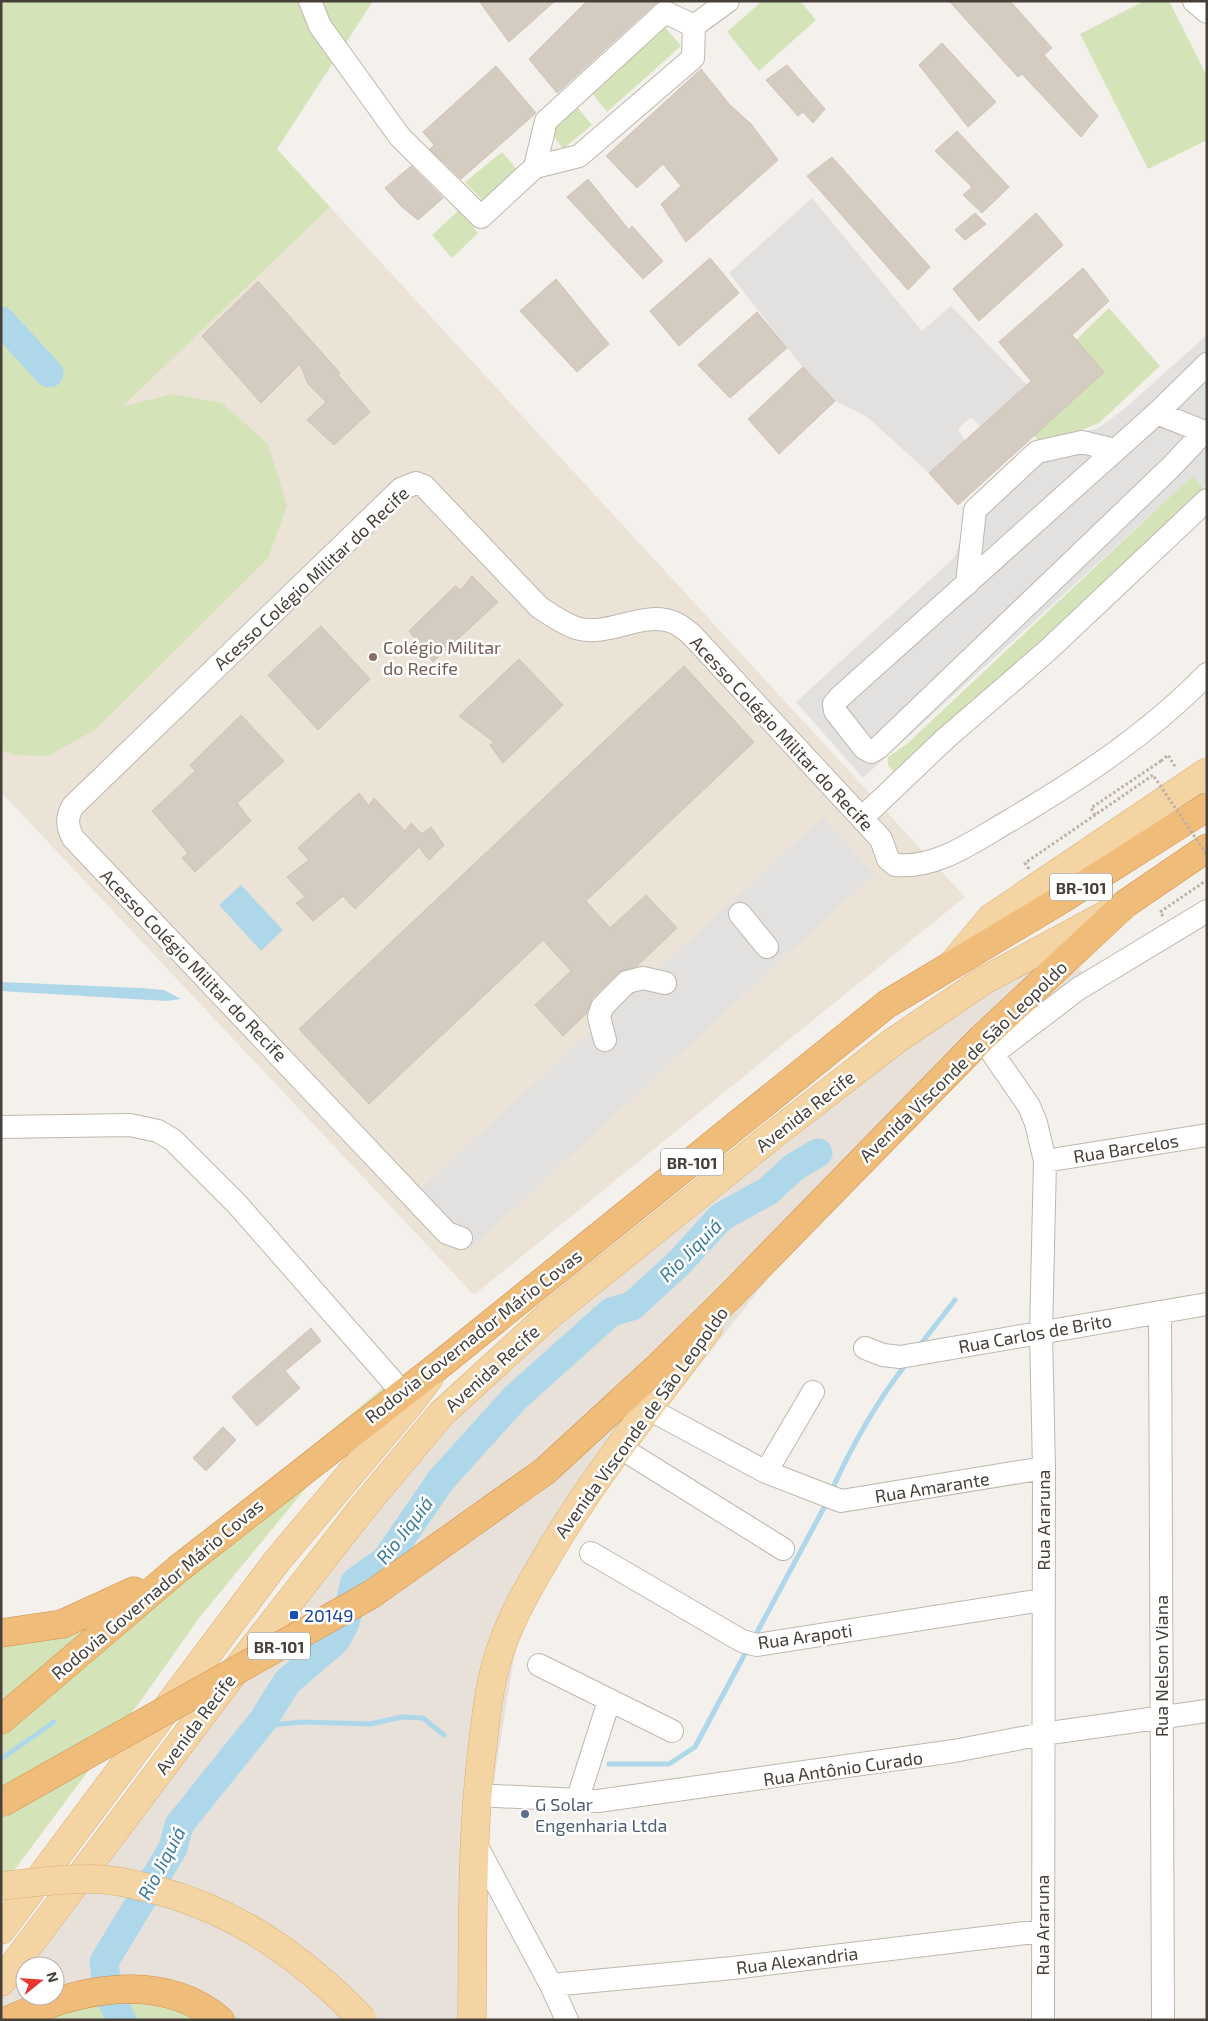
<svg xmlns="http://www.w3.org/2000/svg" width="1208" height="2021" font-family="'Exo 2',sans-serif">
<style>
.residential{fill:#e7e1da;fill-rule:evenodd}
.education{fill:#ebe3d6}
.green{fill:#d5e4b8}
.parking{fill:#e3e1df}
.water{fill:#aed8ea}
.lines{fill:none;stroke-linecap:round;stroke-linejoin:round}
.stream{stroke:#aed8ea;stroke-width:5}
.river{stroke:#aed8ea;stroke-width:29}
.building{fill:#d4cbc1;stroke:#cfc2b5}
.minor-casing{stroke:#bfb7ae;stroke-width:24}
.major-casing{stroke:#d9af74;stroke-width:29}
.highway-casing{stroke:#cf8f4a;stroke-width:29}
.path{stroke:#bfb1a1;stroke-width:3;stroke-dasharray:2.5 2.5;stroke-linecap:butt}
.minor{stroke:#fff;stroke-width:22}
.major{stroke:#f5d4a3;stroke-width:28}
.highway{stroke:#f0bc7a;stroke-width:28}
.major-bridge-casing{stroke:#d9af74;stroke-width:29;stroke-linecap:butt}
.highway-bridge-casing{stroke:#cf8f4a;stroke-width:29;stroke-linecap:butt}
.path-bridge{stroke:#bfb1a1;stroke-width:3;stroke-dasharray:2.5 2.5;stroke-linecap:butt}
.major-bridge{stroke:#f5d4a3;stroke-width:28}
.highway-bridge{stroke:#f0bc7a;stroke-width:28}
.education-dot{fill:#8d6e63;stroke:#fff;stroke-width:2}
.transit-dot{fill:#1a4fb4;stroke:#fff;stroke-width:2}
.service-dot{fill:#5c6f8a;stroke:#fff;stroke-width:2}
.labels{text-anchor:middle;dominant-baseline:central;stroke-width:5;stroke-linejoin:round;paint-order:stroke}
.shield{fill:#fff;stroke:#7e7974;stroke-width:1}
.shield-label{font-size:16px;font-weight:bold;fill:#474039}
.street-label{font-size:18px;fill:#474039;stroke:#fff}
.education-label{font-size:18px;fill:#785e54;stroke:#fff;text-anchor:start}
.transit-label{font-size:18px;fill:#164399;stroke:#fff;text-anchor:start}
.service-label{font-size:18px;fill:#4e5e75;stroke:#fff;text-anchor:start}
.water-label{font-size:19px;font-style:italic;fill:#387b9b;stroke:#fff}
</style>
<rect width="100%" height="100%" fill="#f4f0eb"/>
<path class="residential" d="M1054,930L1085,976L986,1053L770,1276L589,1506L517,1640L488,1816L483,2020H1V1973L440,1409ZM25,1966H55V1996H25Z"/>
<path class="education" d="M330,207L965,897L474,1295L1,792V523Z"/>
<path class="green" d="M1,1H373L277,149L330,207L122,407L172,394L222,403L268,444L287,506L268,558L96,729L48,756L15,755L1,750Z
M762,1H800L816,20L759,71L727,32Z
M1144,1H1169L1207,76V140L1148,169L1080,34Z
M665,27L681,46L607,112L591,92Z
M578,108L592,125L563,149L550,131Z
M502,152L518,171L484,202L465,182Z
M460,209L478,233L452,258L432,235Z
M1109,308L1160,366L1099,423L1074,433L1041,442L1034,436L1076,340Z
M1193,475L1203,489L995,684L894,772L888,765V757L907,744Z
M399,1375L199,1618L147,1692L1,1888V1646L101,1618Z
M80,1996L223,2007L242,2020H15Z"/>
<path class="parking" d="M812,198L922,331L951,306L1027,385L980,426L971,417L958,429L965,440L929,473L866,416L835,401L800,364L729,273Z
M1207,335V483L1203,489L1193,476L863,778L796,702L954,558L973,506L1037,446L1098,428L1123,410Z
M823,817L874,874L469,1250L417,1192Z"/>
<path class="water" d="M241,885L283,930L261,951L219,905Z
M1,982L141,988L164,990L181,999L166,1001L1,991Z"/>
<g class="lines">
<path class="stream" d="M920,1345L955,1300
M831,1492C851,1447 876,1403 906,1364
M754,1638L827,1502
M259,1726L302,1722L370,1724L402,1717L423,1718L444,1735
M1,1759L54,1722
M609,1764H669L695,1747L747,1650"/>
<path class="river" d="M1,321L49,373
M122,2020L108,1995L104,1962L173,1848L179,1825L264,1719L287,1682L336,1640L345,1623L355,1582L386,1560L441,1480L515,1398L611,1312L632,1306L678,1264L721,1217L768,1191L794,1167L818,1153"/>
</g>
<path class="building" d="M479,1H555L509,42Z
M587,1H658L557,93L529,59Z
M949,1H1010L1052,48L1044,55L1098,116L1081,137L1022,74L1018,77Z
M942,43L996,102L968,127L919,65Z
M787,65L825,109L813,123L803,112L798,116L766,80Z
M496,66L536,113L461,179L430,149L434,145L423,132Z
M701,69L729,104L751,124L778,160L686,242L661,204L681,186L663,164L637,188L606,156Z
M957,131L1009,187L982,213L963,195L972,187L935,151Z
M832,157L930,267L908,290L807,176Z
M411,166L443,198L418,220L401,206L385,188Z
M588,179L629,230L632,226L663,261L643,279L567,197Z
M975,213L986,224L965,240L955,230Z
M1036,213L1063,245L979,321L953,289Z
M710,258L739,293L679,346L650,311Z
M1083,268L1109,301L1072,335L1104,372L958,505L929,473L1031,381L999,342Z
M556,279L609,344L577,372L520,311Z
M258,281L340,373L338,375L370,412L334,445L307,420L326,402L308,384L300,364L261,403L202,336Z
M757,312L787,348L730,398L698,365Z
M803,367L835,401L779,454L748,419Z
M472,576L498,602L433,662L409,631L455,586L461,590Z
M321,626L370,679L318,730L268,675Z
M519,659L563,705L503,763L490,745L494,742L459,716Z
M684,666L754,742L586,901L610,928L646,895L677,928L637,966L618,973L592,998L586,1014L563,1036L535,1005L571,971L543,940L369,1104L299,1029Z
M241,715L284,761L237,803L251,821L195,872L182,858L188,853L152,811L195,771L190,765Z
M359,793L369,806L374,798L405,831L411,823L422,834L431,827L444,845L429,860L419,847L355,909L343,896L313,921L296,903L305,897L287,877L309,860L298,848Z
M311,1328L321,1341L285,1371L300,1388L257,1426L232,1397Z
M223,1427L236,1440L206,1471L193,1458Z"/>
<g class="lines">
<defs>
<path id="minor" d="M310,1L320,26L400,137L481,217L535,167L579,156L693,58L694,26L728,1
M1194,1L1207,12
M535,167L546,121L665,12L694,26
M1157,413L1207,364
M1203,433L1171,467L878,748L871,752L864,748L835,711L834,704L840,697L1157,413L1207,433
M967,584L975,510L1037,452L1082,442L1115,450
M862,818L945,739L1048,650L1207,500
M740,914L767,947
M982,1038L1029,1106L1036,1123L1045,1161L1041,1333L1044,1468L1043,2020
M605,1040L599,1017L602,1007L627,982L643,978L665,983
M994,1053L1078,989L1207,911
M1,1127L130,1125L158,1131L173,1140L237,1204L402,1392
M1045,1161L1207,1135
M461,1238L447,1233L73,838C67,826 66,818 73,806L401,489L416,483L424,486L539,607C551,615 562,623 576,628C609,638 643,609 675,623C680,625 686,630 691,634L881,839L888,859L895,865C937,869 974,841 1009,821C1080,779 1150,733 1207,674
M1160,1312L1163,2020
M865,1348L883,1355L900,1357L1207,1304
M649,1409L766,1472L841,1501L1044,1468
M621,1448L783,1549
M766,1472L813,1392
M591,1553L742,1641L757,1645L1042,1600
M539,1665L672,1731
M476,1795L598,1801L954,1751L1043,1734L1207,1711
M577,1801L609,1701
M475,1843L551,1985L567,2020
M551,1985L733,1968L1042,1931"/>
<path id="major" d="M955,961L991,918L1207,772
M1,1930L277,1561L410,1403L429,1378
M1,1982L225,1684L365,1505L441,1414L547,1317L773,1135L893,1042L983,981L1111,912
M472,2020C473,1927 471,1834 483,1743C486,1715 489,1688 497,1661C507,1626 524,1595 542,1565C590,1481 651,1406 708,1328"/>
<path id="highway" d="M545,1471L657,1368L735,1291L982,1038L1125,904L1207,848
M1,1633L62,1624L134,1591
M1,1720L178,1569L437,1367L887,1004L1062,899L1207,807
M9,2020C74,1990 159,1969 220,2020"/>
</defs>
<use href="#minor" class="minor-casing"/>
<use href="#major" class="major-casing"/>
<use href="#highway" class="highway-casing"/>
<path class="path" d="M1161,761L1168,755L1176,768
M1029,869L1025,863L1095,815
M1163,916L1160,912L1207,880"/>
<use href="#minor" class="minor"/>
<use href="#major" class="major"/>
<use href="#highway" class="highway"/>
<defs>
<path id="major-bridge" d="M1,1886C29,1883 57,1879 85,1879C109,1878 133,1884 156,1890C239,1912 304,1959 363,2020"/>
<path id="highway-bridge" d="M1,1803L372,1594L545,1471"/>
</defs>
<use href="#major-bridge" class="major-bridge-casing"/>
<use href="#highway-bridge" class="highway-bridge-casing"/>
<path class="path-bridge" d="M1161,761L1091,808L1095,815L1153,775L1207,855"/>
<use href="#major-bridge" class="major-bridge"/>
<use href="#highway-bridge" class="highway-bridge"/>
</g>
<circle class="education-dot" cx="373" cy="657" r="5"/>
<rect class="transit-dot" x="289" y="1610" width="10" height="10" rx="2.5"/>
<circle class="service-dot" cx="525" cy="1814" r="5"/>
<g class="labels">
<g class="shield">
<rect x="1050" y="873.5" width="62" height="27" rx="4"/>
<rect x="661" y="1148.5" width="62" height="27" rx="4"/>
<rect x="248" y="1632.5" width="62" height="27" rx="4"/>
</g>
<g class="shield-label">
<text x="1081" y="887">BR-101</text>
<text x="692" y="1162">BR-101</text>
<text x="279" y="1646">BR-101</text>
</g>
<g class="street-label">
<text transform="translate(311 578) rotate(-43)">Acesso Colégio Militar do Recife</text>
<text transform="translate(782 733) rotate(47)">Acesso Colégio Militar do Recife</text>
<text transform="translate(194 965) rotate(46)">Acesso Colégio Militar do Recife</text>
<text transform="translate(963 1061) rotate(-44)">Avenida Visconde de São Leopoldo</text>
<text transform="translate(805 1111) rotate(-38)">Avenida Recife</text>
<text transform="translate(1126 1148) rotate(-9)">Rua Barcelos</text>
<text transform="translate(1035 1333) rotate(-10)">Rua Carlos de Brito</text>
<text transform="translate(473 1336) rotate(-38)">Rodovia Governador Mário Covas</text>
<text transform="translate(492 1368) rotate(-42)">Avenida Recife</text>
<text transform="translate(641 1422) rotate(-54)">Avenida Visconde de São Leopoldo</text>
<text transform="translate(932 1487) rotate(-9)">Rua Amarante</text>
<text transform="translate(1043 1520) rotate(-90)">Rua Araruna</text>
<text transform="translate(157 1589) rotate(-40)">Rodovia Governador Mário Covas</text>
<text transform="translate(805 1636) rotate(-8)">Rua Arapoti</text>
<text transform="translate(1161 1666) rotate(-90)">Rua Nelson Viana</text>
<text transform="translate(195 1724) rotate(-53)">Avenida Recife</text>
<text transform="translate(843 1768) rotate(-8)">Rua Antônio Curado</text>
<text transform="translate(1042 1925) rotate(-90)">Rua Araruna</text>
<text transform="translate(797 1960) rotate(-7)">Rua Alexandria</text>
</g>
<g class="education-label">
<text x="383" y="647">Colégio Militar<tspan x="383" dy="21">do Recife</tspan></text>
</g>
<g class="transit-label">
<text x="304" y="1615">20149</text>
</g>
<g class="service-label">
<text x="535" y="1804">G Solar<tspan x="535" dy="21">Engenharia Ltda</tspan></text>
</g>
<g class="water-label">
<text transform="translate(690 1250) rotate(-45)">Rio Jiquiá</text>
<text transform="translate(404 1530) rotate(-52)">Rio Jiquiá</text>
<text transform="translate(161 1863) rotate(-62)">Rio Jiquiá</text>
</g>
</g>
<rect width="1208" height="2021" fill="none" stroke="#474039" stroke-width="5"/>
<g transform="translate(40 1981) rotate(73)"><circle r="24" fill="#ffffff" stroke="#b5b3b0"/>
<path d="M0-4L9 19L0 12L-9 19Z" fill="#e53831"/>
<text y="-8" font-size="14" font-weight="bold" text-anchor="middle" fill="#474039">N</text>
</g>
</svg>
